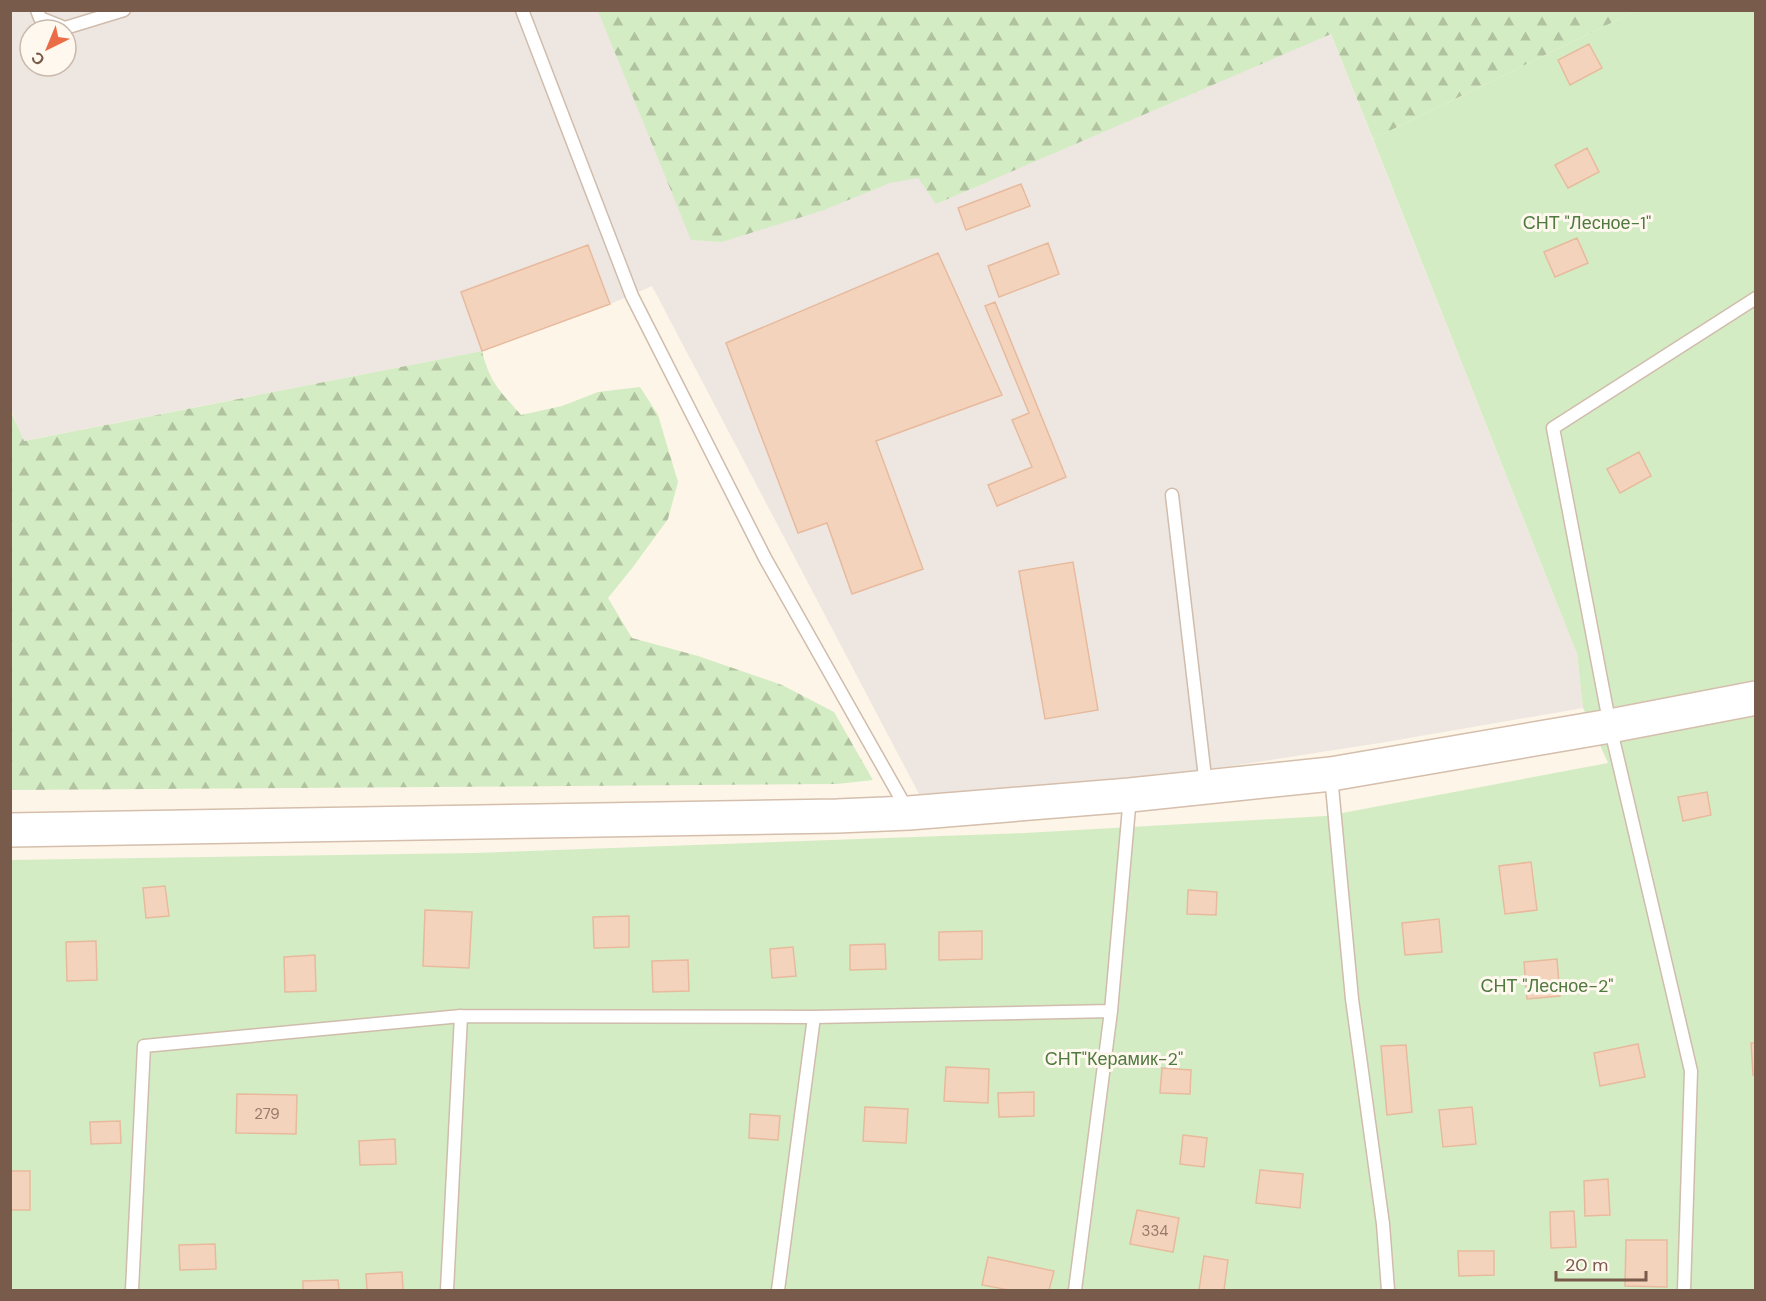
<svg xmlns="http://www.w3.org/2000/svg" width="1766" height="1301" font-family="'DM Sans',sans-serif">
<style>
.industrial{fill:#eee7e1;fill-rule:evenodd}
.forest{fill:url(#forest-firs)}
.garden{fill:#d4ecc4}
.building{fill:#f4d3bd;stroke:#e7ba9d;stroke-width:1.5}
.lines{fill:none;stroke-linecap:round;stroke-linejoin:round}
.lane-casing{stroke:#d0bcac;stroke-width:15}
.secondary-casing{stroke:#d5beac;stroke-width:36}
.lane{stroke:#fff;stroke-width:12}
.secondary{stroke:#fff;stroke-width:33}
.labels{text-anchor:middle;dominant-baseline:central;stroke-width:6;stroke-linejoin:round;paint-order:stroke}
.number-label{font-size:15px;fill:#977967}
.park-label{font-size:18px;fill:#4f793e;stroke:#fff8ee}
</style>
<defs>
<pattern id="forest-firs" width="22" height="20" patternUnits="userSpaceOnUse" patternTransform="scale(1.5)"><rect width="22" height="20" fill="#d4ecc4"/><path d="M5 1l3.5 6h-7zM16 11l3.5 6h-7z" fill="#b1c2a1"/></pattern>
</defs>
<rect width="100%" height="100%" fill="#fdf5e7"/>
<path class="industrial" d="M11,11H1386L1331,34L1577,654L1583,708L1386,742L1232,766L1022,790L919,794L652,286L610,304L482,351L23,441L11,409ZM30,30H66V66H30Z"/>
<path class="forest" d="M598,11H1636L1373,139L1331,34L936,204L918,178L890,183L824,210L722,242L691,240Z
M482,351C490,383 500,391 521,415L562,406L598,392L640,387L658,415L678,482L668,519L633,567L608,598L632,638L698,656L782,685L834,712L873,780L837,784L11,790L10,409L24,441Z"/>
<path class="garden" d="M1636,11H1755V1290H11L10,860L474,853L1025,833L1326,816L1608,763L1583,708L1577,654L1373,139Z"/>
<path class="building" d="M1589,44L1602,68L1570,85L1558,60Z
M1587,148L1599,172L1568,188L1555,165Z
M1021,184L1030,206L966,230L958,208Z
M1577,238L1588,263L1555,277L1544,252Z
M1048,243L1059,274L999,297L988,266Z
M588,245L610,304L482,351L461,292Z
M938,253L1002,395L876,441L923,569L852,594L827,523L798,533L726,343Z
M995,302L1066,477L997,506L988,485L1032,467L1012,420L1029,413L985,306Z
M1639,452L1651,476L1620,493L1607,469Z
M1073,562L1098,710L1045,719L1019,571Z
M1707,792L1711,815L1683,821L1678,797Z
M1531,862L1537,910L1505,914L1499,866Z
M165,886L169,916L146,918L143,888Z
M1188,890L1217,892L1216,915L1187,914Z
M425,910L472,912L469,968L423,966Z
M629,916V947L594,948L593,917Z
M1439,919L1442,952L1405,955L1402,923Z
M982,931V959L939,960V932Z
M96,941L97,980L67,981L66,942Z
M885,944L886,969L850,970V945Z
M793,947L796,976L772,978L770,949Z
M315,955L316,991L285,992L284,957Z
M1557,959L1560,996L1527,999L1524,962Z
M688,960L689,991L653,992L652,961Z
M1751,1043H1756V1075H1753Z
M1638,1044L1645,1077L1600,1086L1594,1053Z
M1406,1045L1412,1112L1387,1115L1381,1046Z
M946,1067L989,1069L988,1103L944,1101Z
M1162,1068L1191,1070L1190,1094L1160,1093Z
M1034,1092V1116L999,1117L998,1093Z
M237,1094L297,1095L296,1134L236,1133Z
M865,1107L908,1109L906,1143L863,1141Z
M1472,1107L1476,1144L1443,1147L1439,1110Z
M750,1114L780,1116L778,1140L749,1138Z
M120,1121L121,1143L91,1144L90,1122Z
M1183,1135L1207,1138L1204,1167L1180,1164Z
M395,1139L396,1164L360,1165L359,1141Z
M1260,1170L1303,1174L1300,1208L1256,1203Z
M10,1171H30V1210H10Z
M1608,1179L1610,1215L1585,1216L1584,1181Z
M1137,1210L1179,1218L1173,1252L1130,1244Z
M1574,1211L1576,1247L1551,1248L1550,1212Z
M1626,1240H1667V1287L1625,1286Z
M215,1244L216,1269L180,1270L179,1245Z
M1458,1251H1494V1275L1459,1276Z
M1204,1256L1228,1260L1224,1290H1199Z
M988,1257L1054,1271L1049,1290H1009L982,1285Z
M402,1272L403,1290H367L366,1274Z
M338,1280L339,1290H303V1281Z"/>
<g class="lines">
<defs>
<path id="lane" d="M37,10L40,18L65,28L124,10
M522,10L632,296L765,558L908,811
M1172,495L1206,786
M1331,776L1352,999L1383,1224L1388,1290
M132,1290L144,1046L461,1016L814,1017L1111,1011
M447,1290L461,1016
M778,1290L814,1017
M1075,1290L1111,1011L1130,796
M1684,1290L1691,1071L1610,726L1553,428L1756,298"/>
<path id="secondary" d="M10,830L837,816L909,813L1130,795L1331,774L1610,726L1756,698"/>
</defs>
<use href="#lane" class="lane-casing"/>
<use href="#secondary" class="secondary-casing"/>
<use href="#lane" class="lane"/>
<use href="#secondary" class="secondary"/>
</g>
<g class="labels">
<g class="number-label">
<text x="267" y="1114">279</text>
<text x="1155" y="1231">334</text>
</g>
<g class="park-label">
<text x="1587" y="223">СНТ "Лесное-1"</text>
<text x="1547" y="986">СНТ "Лесное-2"</text>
<text x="1114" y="1059">СНТ"Керамик-2"</text>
</g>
</g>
<rect width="1766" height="1301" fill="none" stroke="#785b4a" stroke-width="24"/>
<g transform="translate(48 48) rotate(223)"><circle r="28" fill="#fff8ee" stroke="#c9b9ac" stroke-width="1.5"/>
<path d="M0-4.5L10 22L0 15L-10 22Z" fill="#eb6d48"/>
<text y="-9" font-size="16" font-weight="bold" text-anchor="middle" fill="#785b4a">С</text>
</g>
<path d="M1556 1271v9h90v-9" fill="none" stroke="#785b4a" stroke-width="3"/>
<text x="1565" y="1271" font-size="18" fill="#785b4a" stroke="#fff8ee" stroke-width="4.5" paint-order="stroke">20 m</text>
</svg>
